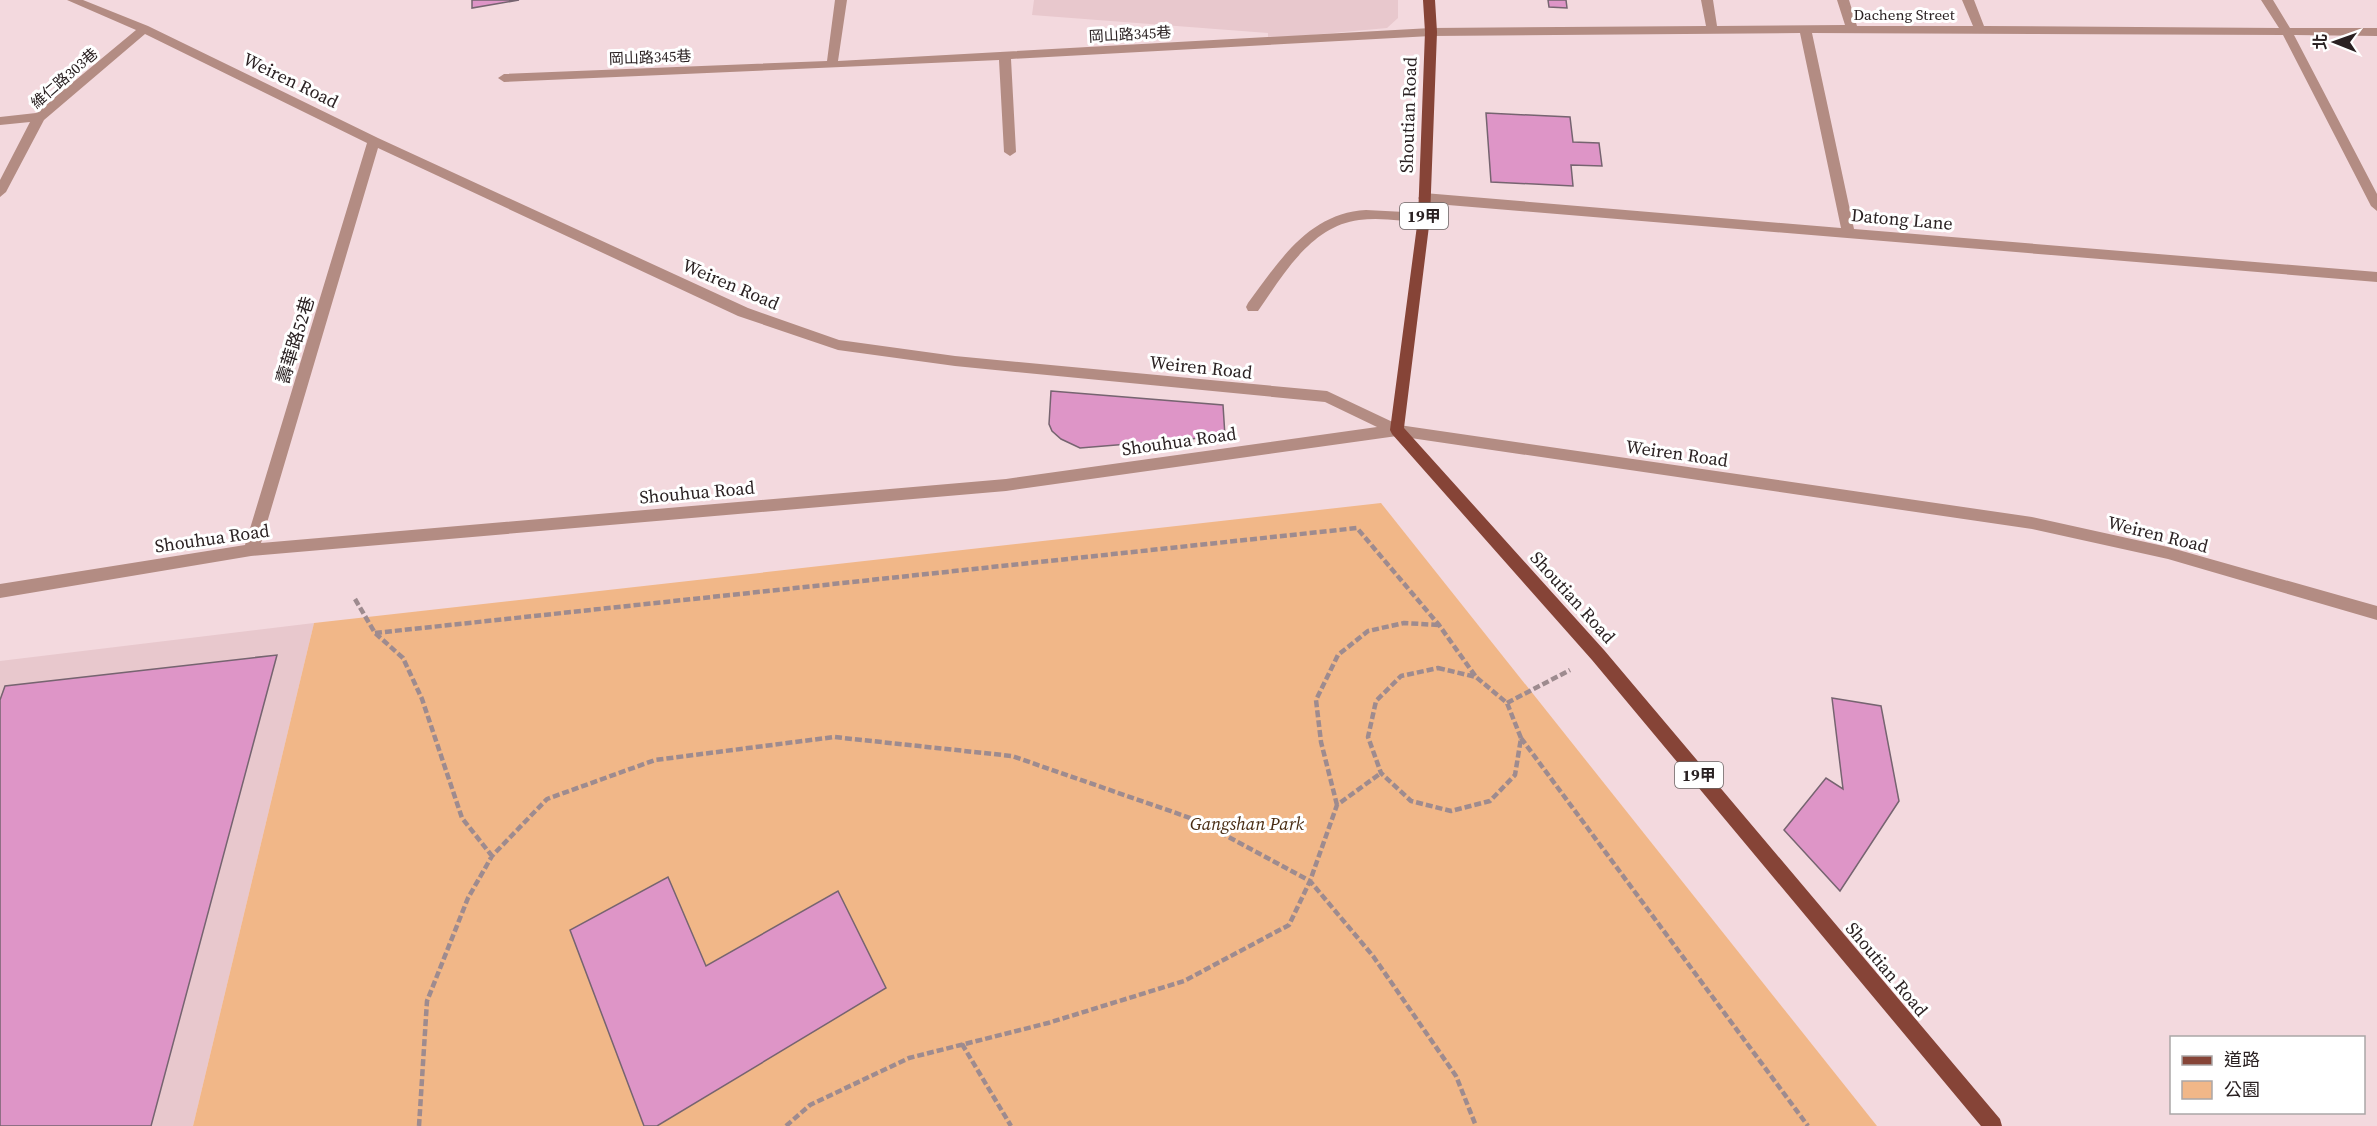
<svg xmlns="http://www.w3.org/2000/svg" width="2377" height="1126" font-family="'Source Serif 4','Noto Sans TC',serif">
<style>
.built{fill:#e8c8cd}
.green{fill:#f1b788}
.building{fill:#de95c7;stroke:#766470;stroke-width:1.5}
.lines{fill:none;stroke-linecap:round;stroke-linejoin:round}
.path{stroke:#9e8b8f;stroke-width:4.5;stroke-dasharray:7 3;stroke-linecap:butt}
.minor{fill:#b38c83;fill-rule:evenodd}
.major{fill:#864437;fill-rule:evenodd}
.labels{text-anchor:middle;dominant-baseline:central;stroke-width:6;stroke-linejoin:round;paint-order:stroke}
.far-street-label{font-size:15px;fill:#2a2122;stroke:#fff}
.shield{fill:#fff;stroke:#6a6464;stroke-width:1.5}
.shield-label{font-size:16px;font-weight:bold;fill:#2a2122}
.street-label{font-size:18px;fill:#2a2122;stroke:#fff}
.park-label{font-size:18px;font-style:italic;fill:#482c13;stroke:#fff}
</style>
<rect width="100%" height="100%" fill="#f3d9de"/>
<path class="built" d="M1034,0H1398V18L1387,28L1268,39V33L1032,15Z
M314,623L193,1126H0V661Z"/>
<path class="green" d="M1381,503L1877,1126H193L314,623Z"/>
<path class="building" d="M472,0H519L472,8Z
M1548,0H1566L1567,8L1549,7Z
M1486,113L1570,117L1573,142L1599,143L1602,166L1571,165L1573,186L1491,182Z
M1051,391L1223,405L1225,436L1080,448L1061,439L1052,431L1049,424Z
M277,655L151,1126H0V700L5,686Z
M1832,698L1881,706L1899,801L1840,891L1784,830L1826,778L1843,789Z
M668,877L706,966L838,891L886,988L657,1126H644L570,930Z"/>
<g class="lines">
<path class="path" d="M355,599L375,633L403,658L422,699L462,818L492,856
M375,633L1357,528L1439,625L1476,677
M1438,668L1476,677L1507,703L1521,738L1515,775L1490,801L1451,811L1411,801L1381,773L1368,737L1376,701L1401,676Z
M1507,703L1570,670
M1521,738L1808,1126
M1337,805L1321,742L1316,700L1338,655L1368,631L1404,623L1439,625
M962,1044L1011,1126
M419,1126L427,1001L468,898L492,856L547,799L655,760L834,737L1012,756L1199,821L1310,881L1373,956L1456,1076L1476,1126
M786,1126L810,1105L909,1058L1048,1023L1184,981L1289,925L1310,881L1337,805L1381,773"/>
<path class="minor" d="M67,0H83L148,26L378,138L748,308L839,340L955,356L1327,391L1399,425L2032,517L2168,547L2377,606V620L2168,559L2032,529L1397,436L1006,491L251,556L0,598V584L245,545L367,143L145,34L44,120L6,192L0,197V180L30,122L0,125V117L36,113L136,30ZM378,148L738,316L838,350L955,366L1325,402L1377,427L1006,479L261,543Z
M835,0H847L838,61L1431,28L1706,26L1701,0H1713L1717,26L1845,25L1837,0H1849L1857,26H1973L1962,0H1974L1984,26L2279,28L2261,0H2273L2290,28H2377V36L2294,35L2377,194V211L2371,206L2283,35L1812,33L1854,229L2377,272V282L1424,203L1418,198L1424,193L1841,228L1800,33L1431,36L1011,59L1016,152L1010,156L1004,152L999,60L504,82L498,78L504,74L827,61Z
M1366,210L1424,213L1430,218L1424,223C1403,221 1380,217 1359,220C1311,226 1283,275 1258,311H1248L1246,307L1248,303C1279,261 1309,213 1366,210Z"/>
<path class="major" d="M1423,0H1435L1437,32L1430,218L1404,428L1604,650L2000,1119L2002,1126H1981L1592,660L1392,434L1390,430L1418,218L1425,32Z"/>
</g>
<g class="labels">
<g class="far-street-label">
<text x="1904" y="14">Dacheng Street</text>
<text transform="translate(1130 34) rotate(-3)">岡山路345巷</text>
<text transform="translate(650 57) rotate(-2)">岡山路345巷</text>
<text transform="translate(64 78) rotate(-41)">維仁路303巷</text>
</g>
<g class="shield">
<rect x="1400" y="203" width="48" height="26" rx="4.5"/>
<rect x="1675" y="762" width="48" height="26" rx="4.5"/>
</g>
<g class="shield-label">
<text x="1424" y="216">19甲</text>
<text x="1699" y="775">19甲</text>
</g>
<g class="street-label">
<text transform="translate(291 80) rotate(26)">Weiren Road</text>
<text transform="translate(1408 115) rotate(-88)">Shoutian Road</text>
<text transform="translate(1902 219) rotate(5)">Datong Lane</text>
<text transform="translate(731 284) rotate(23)">Weiren Road</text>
<text transform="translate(295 340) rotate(-73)">壽華路52巷</text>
<text transform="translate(1201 367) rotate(6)">Weiren Road</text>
<text transform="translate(1179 441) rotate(-8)">Shouhua Road</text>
<text transform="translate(1677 453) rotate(8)">Weiren Road</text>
<text transform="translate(697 492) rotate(-5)">Shouhua Road</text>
<text transform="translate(2158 534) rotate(14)">Weiren Road</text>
<text transform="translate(212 538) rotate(-8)">Shouhua Road</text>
<text transform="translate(1573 597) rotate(48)">Shoutian Road</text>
<text transform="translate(1887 969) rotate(50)">Shoutian Road</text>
</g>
<g class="park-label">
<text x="1247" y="823">Gangshan Park</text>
</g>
</g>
<rect x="2170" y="1036" width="195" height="78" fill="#ffffff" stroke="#aaa6a7" stroke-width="1.5"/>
<rect x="2182" y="1056" width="30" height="9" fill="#864437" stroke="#aaa6a7" stroke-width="1.5"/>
<text x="2224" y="1066" font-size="18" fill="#2a2122">道路</text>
<rect x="2182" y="1081" width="30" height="18" fill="#f1b788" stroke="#aaa6a7" stroke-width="1.5"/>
<text x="2224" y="1096" font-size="18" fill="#2a2122">公園</text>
<g transform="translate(2335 42) rotate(271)" stroke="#ffffff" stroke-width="4.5" paint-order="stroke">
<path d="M0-4.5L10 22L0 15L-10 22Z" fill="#2a2122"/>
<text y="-9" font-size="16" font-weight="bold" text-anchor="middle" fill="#2a2122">北</text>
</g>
</svg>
